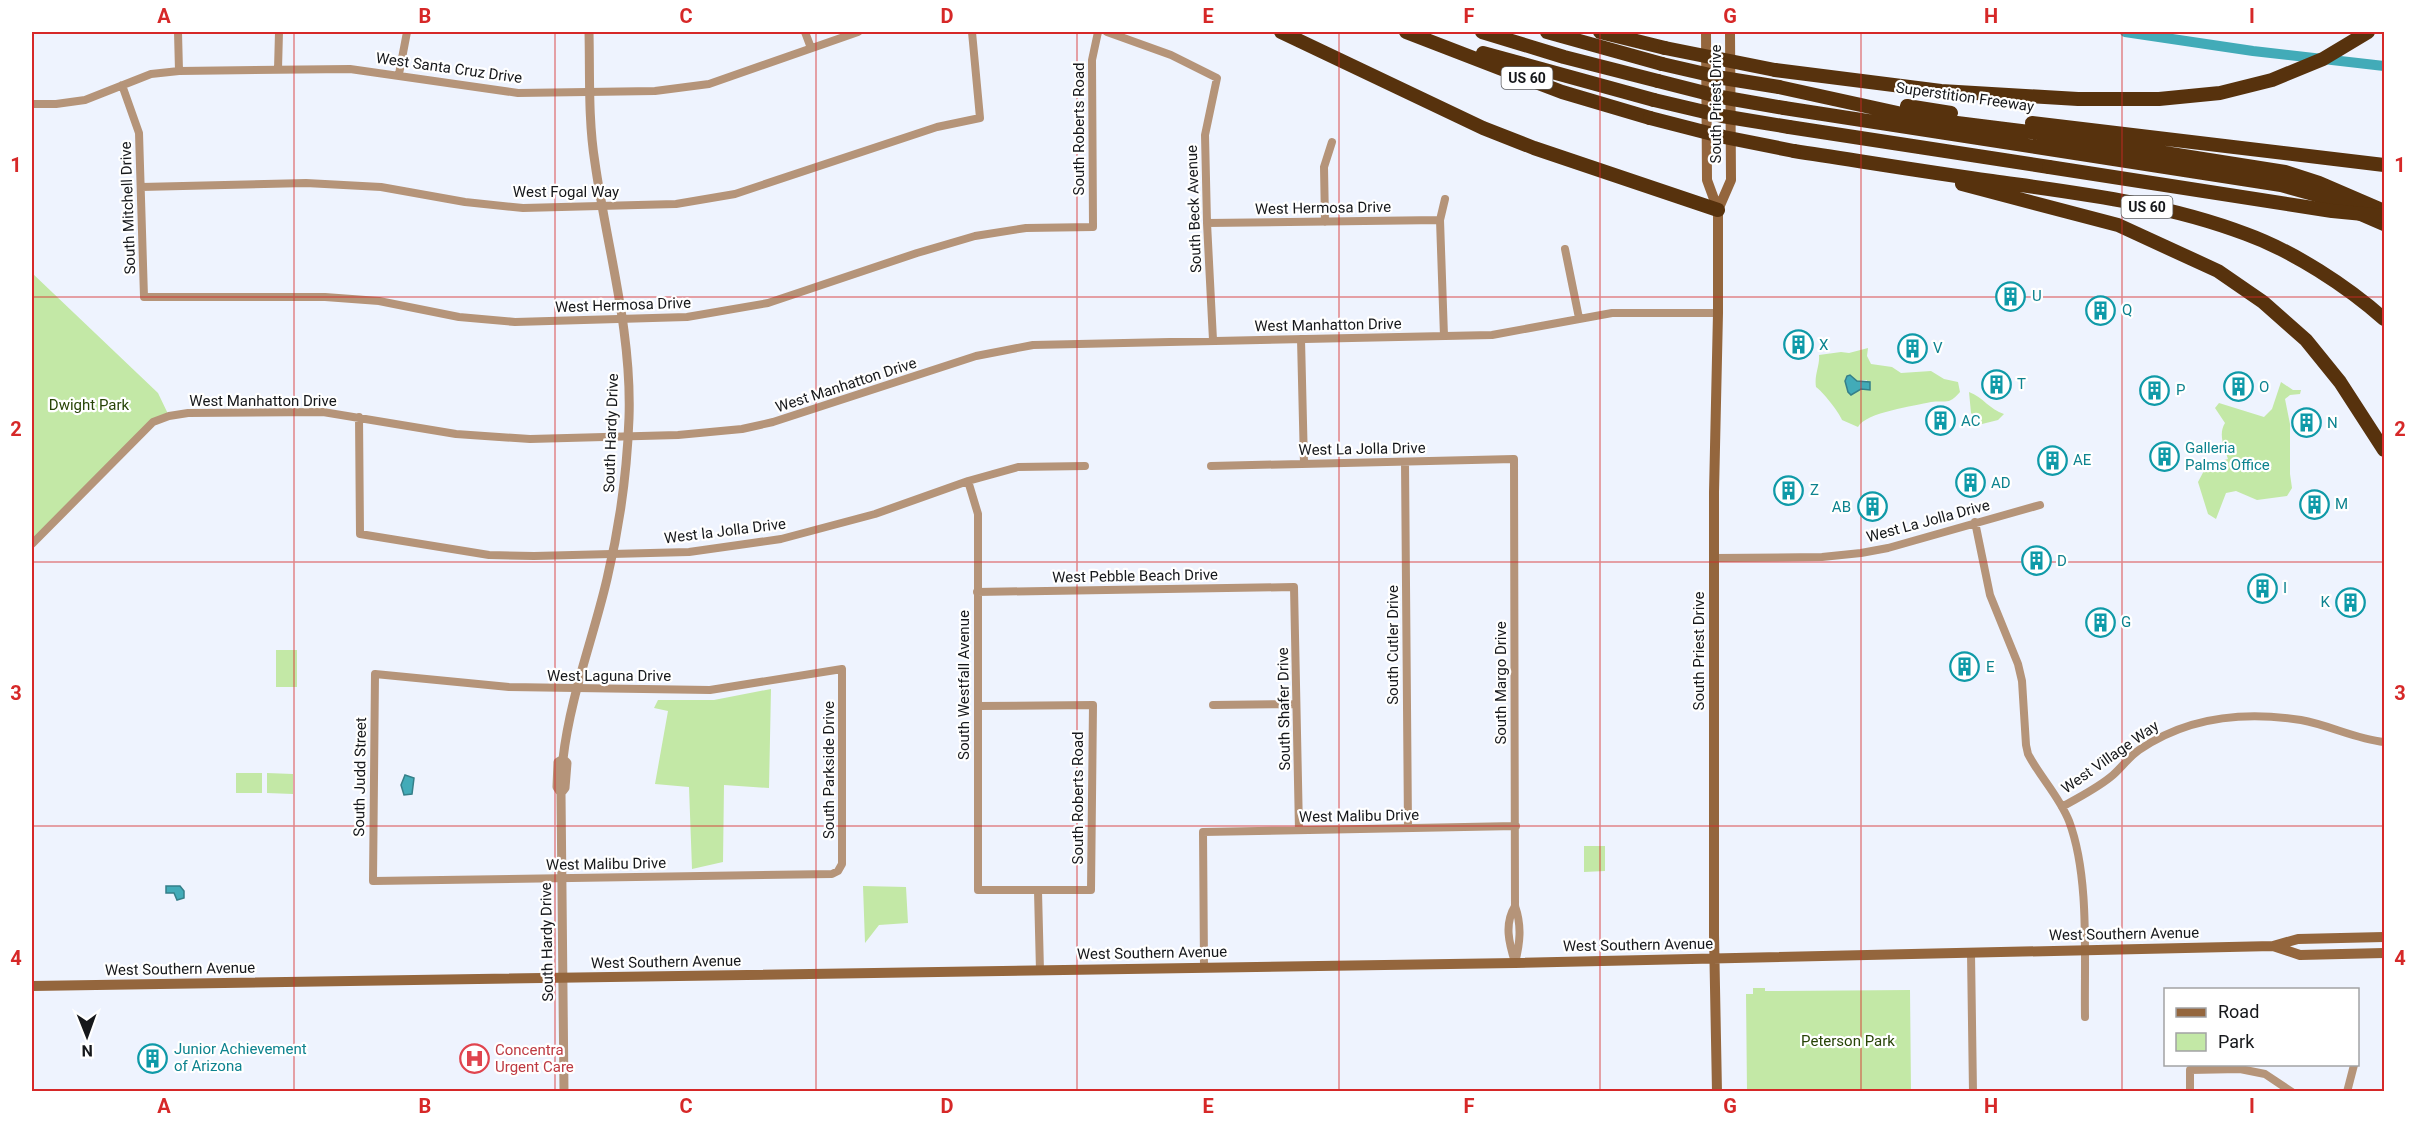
<svg xmlns="http://www.w3.org/2000/svg" width="2416" height="1123" font-family="Roboto,sans-serif">
<style>
.green{fill:#c3e8a6;fill-rule:evenodd}
.water{fill:#42abb8;stroke:#357f89;stroke-width:1.5}
.lines{fill:none;stroke-linecap:round;stroke-linejoin:round}
.canal{stroke:#42abb8;stroke-width:10}
.minor{stroke:#b59479;stroke-width:8}
.tertiary{stroke:#b59479;stroke-width:9}
.secondary{stroke:#94663d;stroke-width:10}
.motorway{stroke:#57320d;stroke-width:14}
.motorway-bridge{stroke:#57320d;stroke-width:14}
.grid{fill:none;stroke:#d62828;stroke-width:1.5;stroke-opacity:0.55}
.labels{text-anchor:middle;dominant-baseline:central;stroke-width:4.5;stroke-linejoin:round;paint-order:stroke}
.shield{fill:#fff;stroke:#5c5d5f;stroke-width:1.5}
.shield-label{font-size:14px;font-weight:bold;fill:#16181b}
.street-label{font-size:15px;fill:#16181b;stroke:#fff}
.culture-label{font-size:15px;fill:#0d838f;stroke:#fff;text-anchor:start}
.park-label{font-size:15px;fill:#284407;stroke:#fff}
.health-label{font-size:15px;fill:#be3a42;stroke:#fff;text-anchor:start}
.neatline{fill:none;stroke:#d62828;stroke-width:2}
.grid-label{font-size:20px;text-anchor:middle;font-weight:bold;fill:#d62828}
</style>
<rect width="100%" height="100%" fill="#eef3fe"/>
<path class="green" d="M32,273L158,393L169,416L153,422L32,544Z
M1868,348L1867,356L1871,364L1892,367L1901,373L1931,371L1944,379L1958,382L1960,392C1957,395 1954,399 1949,401C1944,402 1937,401 1931,402C1915,406 1866,412 1858,427L1842,420C1839,412 1822,391 1816,387C1814,375 1820,366 1819,355L1841,352L1849,353ZM1852,377L1857,381L1867,380L1866,390H1847L1845,378Z
M2281,382L2293,390H2301L2300,394L2290,395L2285,399L2290,424V474L2292,488L2287,496L2257,500L2236,491L2226,493L2216,519L2208,514L2198,482L2207,465L2228,459C2224,447 2218,434 2225,423L2215,408L2219,403L2264,417L2272,409Z
M1969,392C1983,397 1990,410 2004,414L1998,420L1978,425L1981,423L1971,413Z
M276,650H297V687H276Z
M771,689L769,788L724,785L723,862L692,869L689,787L655,784L668,711L654,708L658,700H714Z
M236,773H262V793H236Z
M267,773L293,774V794L267,793Z
M1584,846H1605V871L1584,872Z
M863,886L906,887L908,923L879,925L865,943Z
M1753,988H1765V991L1910,990L1911,1091H1747L1746,994H1753Z"/>
<path class="water" d="M1850,375L1857,381L1870,382V390L1861,389L1851,395L1848,392L1845,381L1847,376Z
M405,775L414,778L412,794L404,795L401,785Z
M166,886H180L184,891V898L177,900L174,893H166Z"/>
<g class="lines">
<path class="canal" d="M2125,32L2253,51L2384,66"/>
<path class="minor" d="M178,32L179,71
M805,32L811,48
M1107,32L1171,55L1217,78L1205,135L1207,223L1213,340
M278,69L279,32
M399,74L407,32
M122,85L139,133L144,297H325L379,301L459,317L515,322L687,317L768,303L917,253L975,236L1026,228L1093,227L1092,60L1098,32
M32,104H56L85,100L151,74L179,71L350,69L518,93L655,91L709,84L858,32
M141,187L306,183L381,187L465,202L523,208L676,204L735,194L937,127L980,118L972,32
M1325,222L1324,167L1332,142
M1207,223L1440,220
M1565,249L1579,318
M1444,336L1440,220L1445,199
M1301,339L1304,464
M359,417L360,534L489,555L534,556L689,552L781,539L875,514L968,481L1018,467L1085,466
M1405,462L1408,828
M1211,466L1514,459L1515,906C1522,926 1520,943 1515,963
M968,481L978,514V890H1091L1093,705L978,706
M1975,522L1990,595L2018,664L2022,681L2026,745L2028,754C2040,777 2059,796 2069,821C2090,877 2084,957 2085,1017
M32,544L153,422L169,416L188,413L323,412L456,434L530,439L678,435L742,429L773,422L976,356L1033,345L1492,335L1612,313H1718
M1715,558L1822,557L1861,553L1888,548L2040,505
M977,592L1294,587L1299,830
M842,669V864L838,871L832,874L373,881L375,674L509,687L710,690Z
M1213,705L1296,704
M2062,807C2079,797 2098,788 2113,775C2122,767 2129,757 2139,750C2187,717 2244,711 2301,720C2329,725 2356,739 2384,742
M1038,891L1040,971
M1971,953L1973,1092
M1515,962C1509,943 1504,924 1515,906
M1204,967L1203,832L1516,826
M2190,1092V1070L2240,1069L2265,1074L2292,1092
M2347,1092L2354,1065"/>
<path class="tertiary" d="M561,793L565,788L567,763L563,759
M564,1092L561,793L557,787L558,762L563,759C570,697 593,639 607,579C620,525 627,473 629,418C632,331 607,248 595,163C588,120 590,75 589,32"/>
<path class="secondary" d="M1706,32L1707,180L1718,210V313L1714,492V935L1717,1092
M1718,210L1731,180L1730,32
M2273,946L2300,955L2384,953
M32,986L1515,963L2273,946L2298,939L2384,937"/>
<path class="motorway" d="M1281,32L1483,128L1534,148L1718,210
M1406,32L1562,92L1650,118
M1482,32L1564,57L1658,81
M1547,32L1662,64
M1600,32L1665,48
M1483,53L1654,100
M1775,70L1941,91L2078,99H2159L2220,93L2272,80L2323,59L2368,32
M1779,87L1925,119L2038,133L2285,172L2319,183L2384,211
M1907,106L1951,113
M1784,108L2281,185L2317,195L2384,224
M2032,123L2384,165
M1789,127L2049,167
M1794,151C1860,161 1926,172 1992,181C2077,193 2165,203 2246,234C2293,251 2347,286 2384,319
M1962,184L2118,225L2218,271L2263,302L2306,340L2340,382L2384,450"/>
<path class="motorway-bridge" d="M1665,48L1775,70
M1662,64L1723,78L1779,87
M1658,81L1721,97L1784,108
M1654,100L1722,116L1789,127
M1650,118L1724,137L1794,151
M2049,167L2332,211L2384,216"/>
</g>
<path class="grid" d="M294,32V1092M555,32V1092M816,32V1092M1077,32V1092M1339,32V1092M1600,32V1092M1861,32V1092M2122,32V1092M32,297H2384M32,562H2384M32,826H2384"/>
<defs>
<symbol id="building-ring" viewBox="-11 -11 22 22"><circle r="9.5" fill="#fff" stroke="#0f9aa8" stroke-width="1.5"/><path d="M-4-6H4V6H1V3H-1V6H-4ZM-2.5-4.3h1.7v1.8h-1.7ZM.8-4.3h1.7v1.8H.8ZM-2.5-1h1.7V.8h-1.7ZM.8-1h1.7V.8H.8Z" fill="#0f9aa8"/></symbol>
<symbol id="hospital-ring" viewBox="-11 -11 22 22"><circle r="9.5" fill="#fff" stroke="#e0444e" stroke-width="1.5"/><path d="M-5-5h3v3.5h4V-5h3V5h-3V1.5h-4V5h-3Z" fill="#e0444e"/></symbol>
</defs>
<g fill-rule="evenodd">
<use href="#building-ring" x="1994" y="280" width="33" height="33"/>
<use href="#building-ring" x="2084" y="294" width="33" height="33"/>
<use href="#building-ring" x="1782" y="328" width="33" height="33"/>
<use href="#building-ring" x="1896" y="332" width="33" height="33"/>
<use href="#building-ring" x="1980" y="368" width="33" height="33"/>
<use href="#building-ring" x="2222" y="370" width="33" height="33"/>
<use href="#building-ring" x="2138" y="374" width="33" height="33"/>
<use href="#building-ring" x="1924" y="404" width="33" height="33"/>
<use href="#building-ring" x="2290" y="406" width="33" height="33"/>
<use href="#building-ring" x="2148" y="440" width="33" height="33"/>
<use href="#building-ring" x="2036" y="444" width="33" height="33"/>
<use href="#building-ring" x="1954" y="466" width="33" height="33"/>
<use href="#building-ring" x="1772" y="474" width="33" height="33"/>
<use href="#building-ring" x="2298" y="488" width="33" height="33"/>
<use href="#building-ring" x="1856" y="490" width="33" height="33"/>
<use href="#building-ring" x="2020" y="544" width="33" height="33"/>
<use href="#building-ring" x="2246" y="572" width="33" height="33"/>
<use href="#building-ring" x="2334" y="586" width="33" height="33"/>
<use href="#building-ring" x="2084" y="606" width="33" height="33"/>
<use href="#building-ring" x="1948" y="650" width="33" height="33"/>
<use href="#building-ring" x="136" y="1042" width="33" height="33"/>
<use href="#hospital-ring" x="458" y="1042" width="33" height="33"/>
</g>
<g class="labels">
<g class="shield">
<rect x="1501.5" y="67" width="51" height="22" rx="4.5"/>
<rect x="2121.5" y="196" width="51" height="22" rx="4.5"/>
</g>
<g class="shield-label">
<text x="1527" y="78">US 60</text>
<text x="2147" y="207">US 60</text>
</g>
<g class="street-label">
<text transform="translate(449 68) rotate(8)">West Santa Cruz Drive</text>
<text transform="translate(1965 97) rotate(8)">Superstition Freeway</text>
<text transform="translate(1716 104) rotate(-90)">South Priest Drive</text>
<text transform="translate(1079 129) rotate(-90)">South Roberts Road</text>
<text x="566" y="192">West Fogal Way</text>
<text transform="translate(128 208) rotate(-92)">South Mitchell Drive</text>
<text transform="translate(1323 208) rotate(-1)">West Hermosa Drive</text>
<text transform="translate(1194 209) rotate(-92)">South Beck Avenue</text>
<text transform="translate(623 305) rotate(-2)">West Hermosa Drive</text>
<text transform="translate(1328 325) rotate(-1)">West Manhatton Drive</text>
<text transform="translate(846 385) rotate(-18)">West Manhatton Drive</text>
<text x="263" y="401">West Manhatton Drive</text>
<text transform="translate(611 433) rotate(-88)">South Hardy Drive</text>
<text transform="translate(1362 449) rotate(-1)">West La Jolla Drive</text>
<text transform="translate(1928 521) rotate(-15)">West La Jolla Drive</text>
<text transform="translate(725 531) rotate(-7)">West la Jolla Drive</text>
<text transform="translate(1135 576) rotate(-1)">West Pebble Beach Drive</text>
<text transform="translate(1393 645) rotate(-90)">South Cutler Drive</text>
<text transform="translate(1699 651) rotate(-90)">South Priest Drive</text>
<text x="609" y="676">West Laguna Drive</text>
<text transform="translate(1501 683) rotate(-90)">South Margo Drive</text>
<text transform="translate(964 685) rotate(-90)">South Westfall Avenue</text>
<text transform="translate(1284 709) rotate(-91)">South Shafer Drive</text>
<text transform="translate(2110 757) rotate(-35)">West Village Way</text>
<text transform="translate(829 770) rotate(-90)">South Parkside Drive</text>
<text transform="translate(360 777) rotate(-89)">South Judd Street</text>
<text transform="translate(1078 798) rotate(-90)">South Roberts Road</text>
<text transform="translate(1359 816) rotate(-1)">West Malibu Drive</text>
<text transform="translate(606 864) rotate(-1)">West Malibu Drive</text>
<text transform="translate(2124 934) rotate(-1)">West Southern Avenue</text>
<text transform="translate(547 942) rotate(-91)">South Hardy Drive</text>
<text transform="translate(1638 945) rotate(-1)">West Southern Avenue</text>
<text transform="translate(1152 953) rotate(-1)">West Southern Avenue</text>
<text transform="translate(666 962) rotate(-1)">West Southern Avenue</text>
<text transform="translate(180 969) rotate(-1)">West Southern Avenue</text>
</g>
<g class="culture-label">
<text x="2032" y="296">U</text>
<text x="2122" y="310">Q</text>
<text x="1819" y="345">X</text>
<text x="1933" y="348">V</text>
<text x="2017" y="384">T</text>
<text x="2259" y="387">O</text>
<text x="2176" y="390">P</text>
<text x="1961" y="421">AC</text>
<text x="2327" y="423">N</text>
<text x="2185" y="448">Galleria<tspan x="2185" dy="17">Palms Office</tspan></text>
<text x="2073" y="460">AE</text>
<text x="1991" y="483">AD</text>
<text x="1810" y="490">Z</text>
<text x="2335" y="504">M</text>
<text x="1851" y="507" text-anchor="end">AB</text>
<text x="2057" y="561">D</text>
<text x="2283" y="588">I</text>
<text x="2330" y="602" text-anchor="end">K</text>
<text x="2121" y="622">G</text>
<text x="1986" y="667">E</text>
<text x="174" y="1049">Junior Achievement<tspan x="174" dy="17">of Arizona</tspan></text>
</g>
<g class="park-label">
<text x="89" y="405">Dwight Park</text>
<text x="1848" y="1041">Peterson Park</text>
</g>
<g class="health-label">
<text x="495" y="1050">Concentra<tspan x="495" dy="17">Urgent Care</tspan></text>
</g>
</g>
<rect width="2416" height="1123" fill="none" stroke="#ffffff" stroke-width="66"/>
<rect x="2164" y="988" width="195" height="78" fill="#ffffff" stroke="#a2a3a4" stroke-width="1.5"/>
<rect x="2176" y="1008" width="30" height="9" fill="#94663d" stroke="#a2a3a4" stroke-width="1.5"/>
<text x="2218" y="1018" font-size="18" fill="#16181b">Road</text>
<rect x="2176" y="1033" width="30" height="18" fill="#c3e8a6" stroke="#a2a3a4" stroke-width="1.5"/>
<text x="2218" y="1048" font-size="18" fill="#16181b">Park</text>
<g transform="translate(87 1036) rotate(179)" stroke="#ffffff" stroke-width="4.5" paint-order="stroke">
<path d="M0-4.5L10 22L0 15L-10 22Z" fill="#16181b"/>
<text y="-9" font-size="16" font-weight="bold" text-anchor="middle" fill="#16181b">N</text>
</g>
<rect x="33" y="33" width="2350" height="1057" class="neatline"/>
<g class="grid-label">
<text x="164" y="23">A</text>
<text x="425" y="23">B</text>
<text x="686" y="23">C</text>
<text x="947" y="23">D</text>
<text x="1208" y="23">E</text>
<text x="1469" y="23">F</text>
<text x="1730" y="23">G</text>
<text x="1991" y="23">H</text>
<text x="2252" y="23">I</text>
<text x="16" y="172">1</text>
<text x="2400" y="172">1</text>
<text x="16" y="436">2</text>
<text x="2400" y="436">2</text>
<text x="16" y="700">3</text>
<text x="2400" y="700">3</text>
<text x="16" y="965">4</text>
<text x="2400" y="965">4</text>
<text x="164" y="1113">A</text>
<text x="425" y="1113">B</text>
<text x="686" y="1113">C</text>
<text x="947" y="1113">D</text>
<text x="1208" y="1113">E</text>
<text x="1469" y="1113">F</text>
<text x="1730" y="1113">G</text>
<text x="1991" y="1113">H</text>
<text x="2252" y="1113">I</text>
</g>
</svg>
